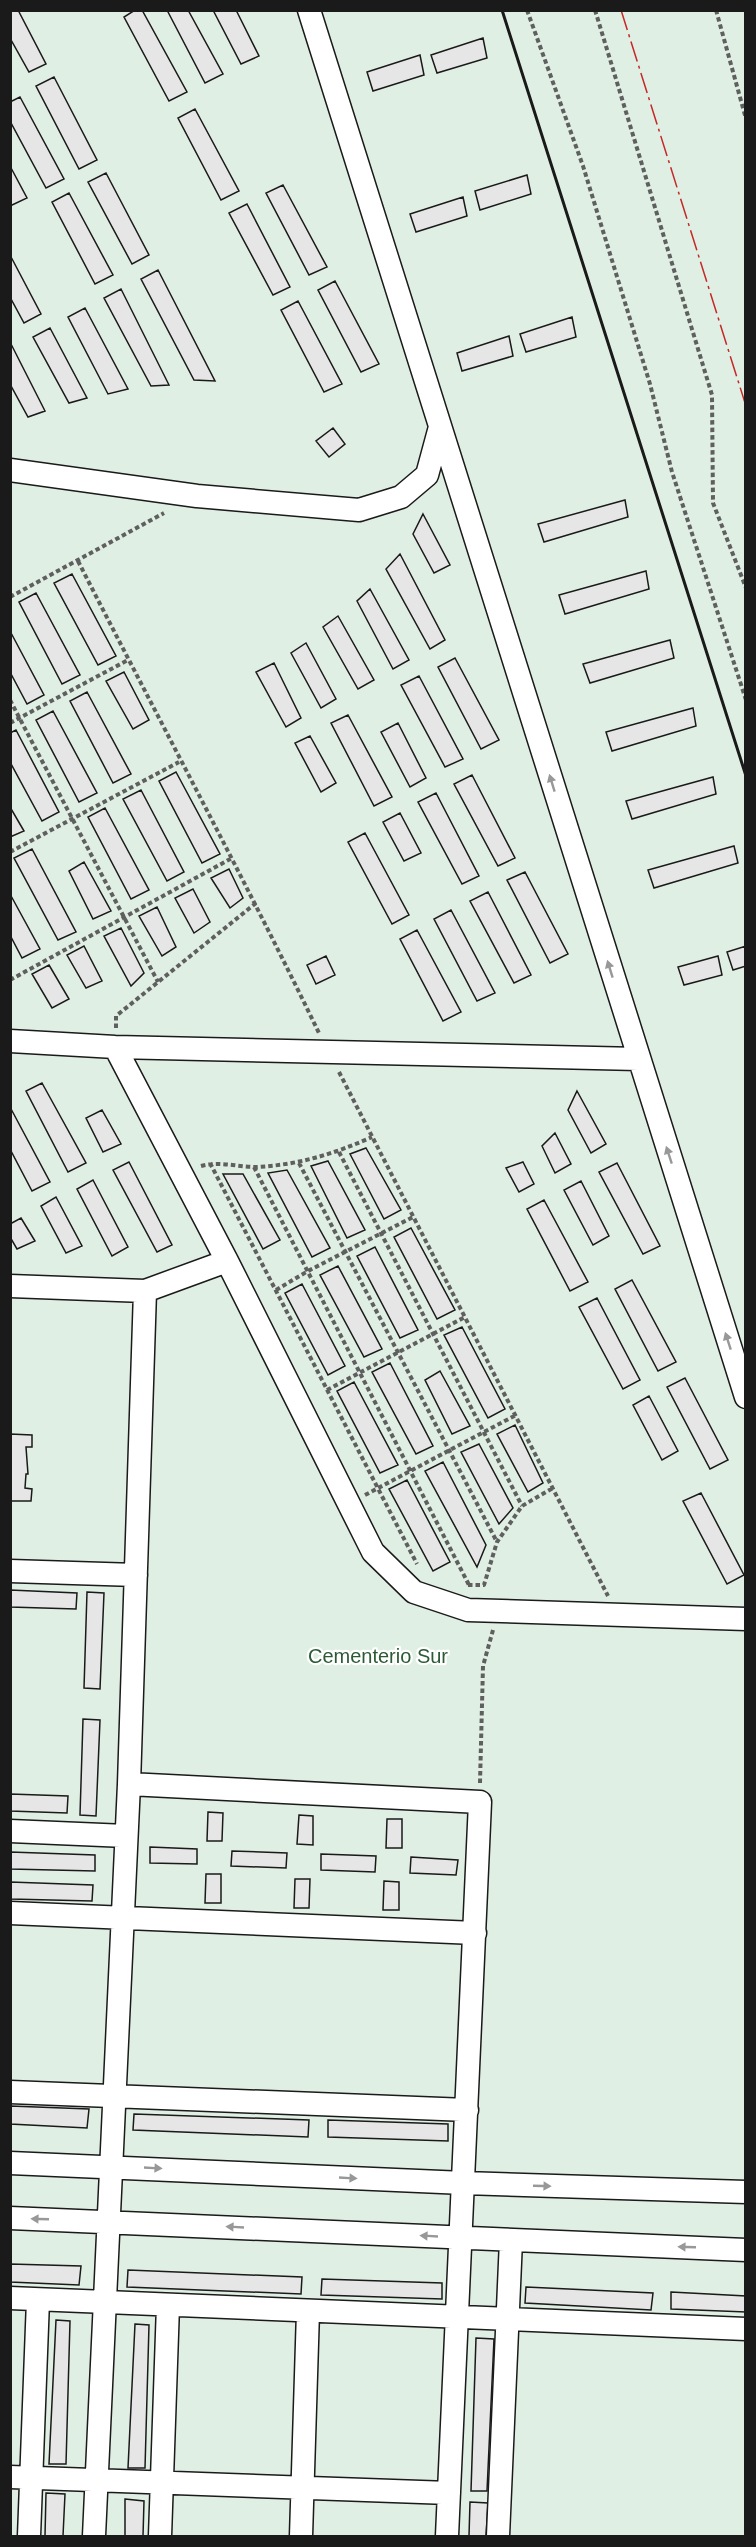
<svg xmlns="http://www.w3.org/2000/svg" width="756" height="2547" font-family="Arial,sans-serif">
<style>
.green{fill:#e0efe3;stroke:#6a6a6a;stroke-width:1.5}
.building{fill:#e6e6e6;stroke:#1a1a1a;stroke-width:1.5}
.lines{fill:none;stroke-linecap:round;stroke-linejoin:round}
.minor-casing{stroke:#1a1a1a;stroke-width:25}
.path{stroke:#5f5f5f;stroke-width:4;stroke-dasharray:4.5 3;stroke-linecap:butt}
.minor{stroke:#fff;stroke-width:22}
.wall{stroke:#1a1a1a;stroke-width:3}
.power{stroke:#c62828;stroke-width:1.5;stroke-dasharray:21 4.5 3 4.5;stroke-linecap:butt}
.oneway{fill:#989898}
.labels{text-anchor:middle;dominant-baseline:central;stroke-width:4.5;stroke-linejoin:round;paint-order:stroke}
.park-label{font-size:20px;fill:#2b5a34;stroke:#fff}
</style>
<rect width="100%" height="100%" fill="#fff"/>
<path class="green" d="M11,11H745V2536H11Z"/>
<path class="building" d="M10,10H18L46,64L29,72L10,38Z
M135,10H142L187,92L169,101L124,17Z
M167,10H188L223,74L205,83Z
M213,10H236L259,56L241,64Z
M483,38L487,58L437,73L431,55Z
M420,55L424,75L373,91L367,72Z
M54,77L97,160L79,169L36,86Z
M20,97L64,179L46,188L10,121V102Z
M195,109L239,191L221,200L178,118Z
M10,166L27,198L10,206Z
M106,173L149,255L132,264L88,182Z
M527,175L531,194L480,210L475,191Z
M283,185L327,267L309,275L266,193Z
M69,193L113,275L95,284L52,202Z
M463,197L467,216L416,232L410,214Z
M247,204L290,287L273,295L229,213Z
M10,255L41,314L24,323L10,297Z
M158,270L215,381L194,380L141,279Z
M335,281L379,364L361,372L318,290Z
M121,289L169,385L151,386L104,298Z
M298,301L342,384L324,392L281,310Z
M85,308L128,389L108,394L68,317Z
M572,317L576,337L526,352L520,334Z
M50,328L87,398L69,403L33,337Z
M509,336L513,356L462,371L457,353Z
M11,344L45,411L28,417L10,384Z
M333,428L345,444L329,457L316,441Z
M625,500L628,517L544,542L538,524Z
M423,514L450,565L434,573L413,534Z
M400,554L445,640L430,649L386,569Z
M646,571L649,589L565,614L559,595Z
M72,574L116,656L98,665L54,583Z
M370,589L409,660L393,669L357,601Z
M36,593L80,675L62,684L19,602Z
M338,616L374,680L358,689L323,627Z
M10,631L44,695L27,704L10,672Z
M670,640L674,658L590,683L583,664Z
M306,643L336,699L321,708L291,653Z
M455,658L499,740L481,749L438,667Z
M274,663L301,718L286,727L256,672Z
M124,672L149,720L133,729L106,681Z
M419,676L463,759L445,767L401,685Z
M87,692L131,774L113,783L70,701Z
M693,708L696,726L612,751L606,732Z
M53,711L97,793L79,802L36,720Z
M348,715L392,797L374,806L331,723Z
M398,723L426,778L410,787L381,732Z
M16,730L59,812L42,821L10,762V733Z
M310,736L336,783L321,792L295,743Z
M176,772L220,854L202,863L159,781Z
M472,775L515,858L498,866L454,784Z
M713,777L716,794L632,819L626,801Z
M141,790L184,872L167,881L123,799Z
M436,793L479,876L462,884L418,802Z
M10,807L24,831L10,837Z
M105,808L149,890L131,899L88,817Z
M400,813L421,853L404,861L383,822Z
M365,833L409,915L392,924L348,842Z
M734,846L738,863L654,888L648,870Z
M32,849L76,932L58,940L14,858Z
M84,862L111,911L93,919L69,871Z
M229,869L243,898L230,908L211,878Z
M525,872L568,954L550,963L507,880Z
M193,889L210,922L194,933L175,898Z
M488,892L531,975L514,983L470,901Z
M10,894L40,949L22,958L10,935Z
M157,907L176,947L162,956L139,916Z
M451,910L495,993L477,1001L434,919Z
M121,928L144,973L131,986L104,936Z
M417,930L461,1012L443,1021L400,939Z
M84,946L102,981L86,988L67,955Z
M746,946V966L733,970L727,952Z
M326,956L335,975L316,984L307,965Z
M718,956L722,975L684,985L678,967Z
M49,965L69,999L52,1008L32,974Z
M42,1083L86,1163L68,1172L26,1091Z
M577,1091L606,1144L591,1153L568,1110Z
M10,1107L50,1182L32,1191L10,1149Z
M102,1110L121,1144L103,1152L86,1118Z
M555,1133L571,1164L555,1173L542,1146Z
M366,1148L401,1210L384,1219L350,1154Z
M328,1161L365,1230L347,1238L311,1166Z
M129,1162L172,1245L157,1252L113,1170Z
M523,1162L534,1184L519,1192L506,1168Z
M617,1163L660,1246L643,1254L599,1172Z
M287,1170L330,1248L312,1257L268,1173Z
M223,1174H243L280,1240L263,1249Z
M93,1180L128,1247L112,1256L77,1189Z
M581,1181L609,1236L593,1245L564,1190Z
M56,1197L82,1246L66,1253L41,1206Z
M544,1200L588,1282L570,1291L527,1209Z
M21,1218L35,1241L17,1249L10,1237V1224Z
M411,1228L455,1310L437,1319L394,1237Z
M375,1247L418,1330L400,1338L357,1256Z
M338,1266L382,1349L364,1357L320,1275Z
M632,1280L676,1362L658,1371L615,1289Z
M302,1284L345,1366L328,1375L285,1293Z
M597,1298L640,1380L623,1389L579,1307Z
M462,1327L505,1409L488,1418L444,1335Z
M390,1363L433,1446L416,1454L372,1372Z
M440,1371L470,1426L452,1434L425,1380Z
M685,1378L728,1460L710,1469L667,1387Z
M354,1382L398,1465L380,1473L337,1391Z
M649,1396L678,1451L662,1460L633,1405Z
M515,1425L543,1483L528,1492L497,1434Z
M10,1434L32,1435V1447H26L28,1474H26L25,1488L32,1489L31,1501H10Z
M479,1444L513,1508L499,1524L461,1452Z
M443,1462L486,1545L477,1567L425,1471Z
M407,1480L450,1562L433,1571L389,1489Z
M701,1493L744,1575L727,1584L683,1501Z
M10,1590L77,1593L76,1609L10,1607Z
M87,1592L104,1593L100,1689L84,1688Z
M83,1719L100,1720L96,1816L80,1815Z
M10,1794L68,1796L67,1813L10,1811Z
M208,1812L223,1813L222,1841H207Z
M299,1815L313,1816V1845L297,1844Z
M387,1819H402V1848H386Z
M150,1847L197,1849V1864L150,1863Z
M232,1851L287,1853L286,1868L231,1866Z
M10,1852L95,1855V1871L10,1869Z
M321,1854L376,1856L375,1872L321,1870Z
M411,1857L458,1860L456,1875L410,1873Z
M206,1874H221V1903H205Z
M295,1879H310L309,1908H294Z
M384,1881L399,1882V1910H383Z
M10,1882L93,1885L92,1901L10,1899Z
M10,2106L89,2109L87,2128L10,2124Z
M134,2114L309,2120L308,2137L133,2130Z
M328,2120L448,2124V2141L328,2137Z
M10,2264L81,2266L79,2285L10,2282Z
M128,2270L302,2277L301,2294L127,2287Z
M322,2279L442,2283V2299L321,2295Z
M526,2287L653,2293L651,2310L525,2303Z
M671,2292L746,2296V2312L671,2309Z
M56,2320L70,2321L66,2464H49Z
M135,2324L149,2325L145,2468H128Z
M476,2338L494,2339L487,2491H471Z
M46,2493L65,2494L63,2536H45Z
M125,2499L144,2501L143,2536H125Z
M470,2502L488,2503L486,2536H469Z"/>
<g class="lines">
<defs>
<path id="minor" d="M309,10L746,1397
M10,470L197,496L359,510L401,497L427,475L440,427
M10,1041L115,1047L638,1059
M115,1047L227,1261L373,1552L414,1592L468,1610L746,1619
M227,1261L145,1291L129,1784L480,1802L447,2536
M10,1286L145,1291
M10,1571L136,1575
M10,1831L126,1836
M10,1913L475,1933
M10,2092L467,2110
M10,2163L464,2183L746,2192
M10,2218L746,2250
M10,2298L746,2329
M10,2477L449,2493
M29,2536L38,2300
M94,2536L129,1784
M160,2536L168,2305
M301,2536L308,2311
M498,2536L511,2240"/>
</defs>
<use href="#minor" class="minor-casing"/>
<path class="path" d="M527,10L583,166L650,384L672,472L746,700
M595,10L712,395L713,503L746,588
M716,10L746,119
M78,561C158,718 242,874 319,1033
M10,597L164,513
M10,700L158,982
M10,723L128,660
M10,852L179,762
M10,980L232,858
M116,1028V1016L256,903
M339,1072L608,1596
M339,1152L522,1506
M210,1163L417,1564
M299,1163L497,1542
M201,1166C219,1161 238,1167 256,1167C298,1165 334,1154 372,1137
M254,1167L469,1585
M276,1290L308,1271L413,1217
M327,1390L465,1317
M365,1495L516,1415
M468,1585H484L497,1542L522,1506L553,1488
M480,1783L483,1666L493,1630"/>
<use href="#minor" class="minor"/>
<path class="wall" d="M502,10L746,776"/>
<path class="power" d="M621,10L746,406"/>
</g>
<defs><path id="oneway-solid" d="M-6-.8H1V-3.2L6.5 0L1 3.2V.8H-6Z" transform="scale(1.5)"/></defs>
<g class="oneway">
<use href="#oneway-solid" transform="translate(552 783) rotate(-107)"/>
<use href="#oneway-solid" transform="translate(610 969) rotate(-107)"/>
<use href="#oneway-solid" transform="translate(669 1155) rotate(-108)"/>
<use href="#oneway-solid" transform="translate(728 1341) rotate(-108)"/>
<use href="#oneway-solid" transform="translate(153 2168) rotate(3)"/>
<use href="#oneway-solid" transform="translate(348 2178) rotate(3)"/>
<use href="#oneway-solid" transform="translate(542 2186) rotate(2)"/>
<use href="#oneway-solid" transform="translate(40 2219) rotate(-178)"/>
<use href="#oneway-solid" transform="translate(235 2227) rotate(-177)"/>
<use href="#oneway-solid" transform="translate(429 2236) rotate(-177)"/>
<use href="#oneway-solid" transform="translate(687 2247) rotate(-178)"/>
</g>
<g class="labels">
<g class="park-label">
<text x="378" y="1656">Cementerio Sur</text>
</g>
</g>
<rect width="756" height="2547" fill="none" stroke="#1a1a1a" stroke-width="24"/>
</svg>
